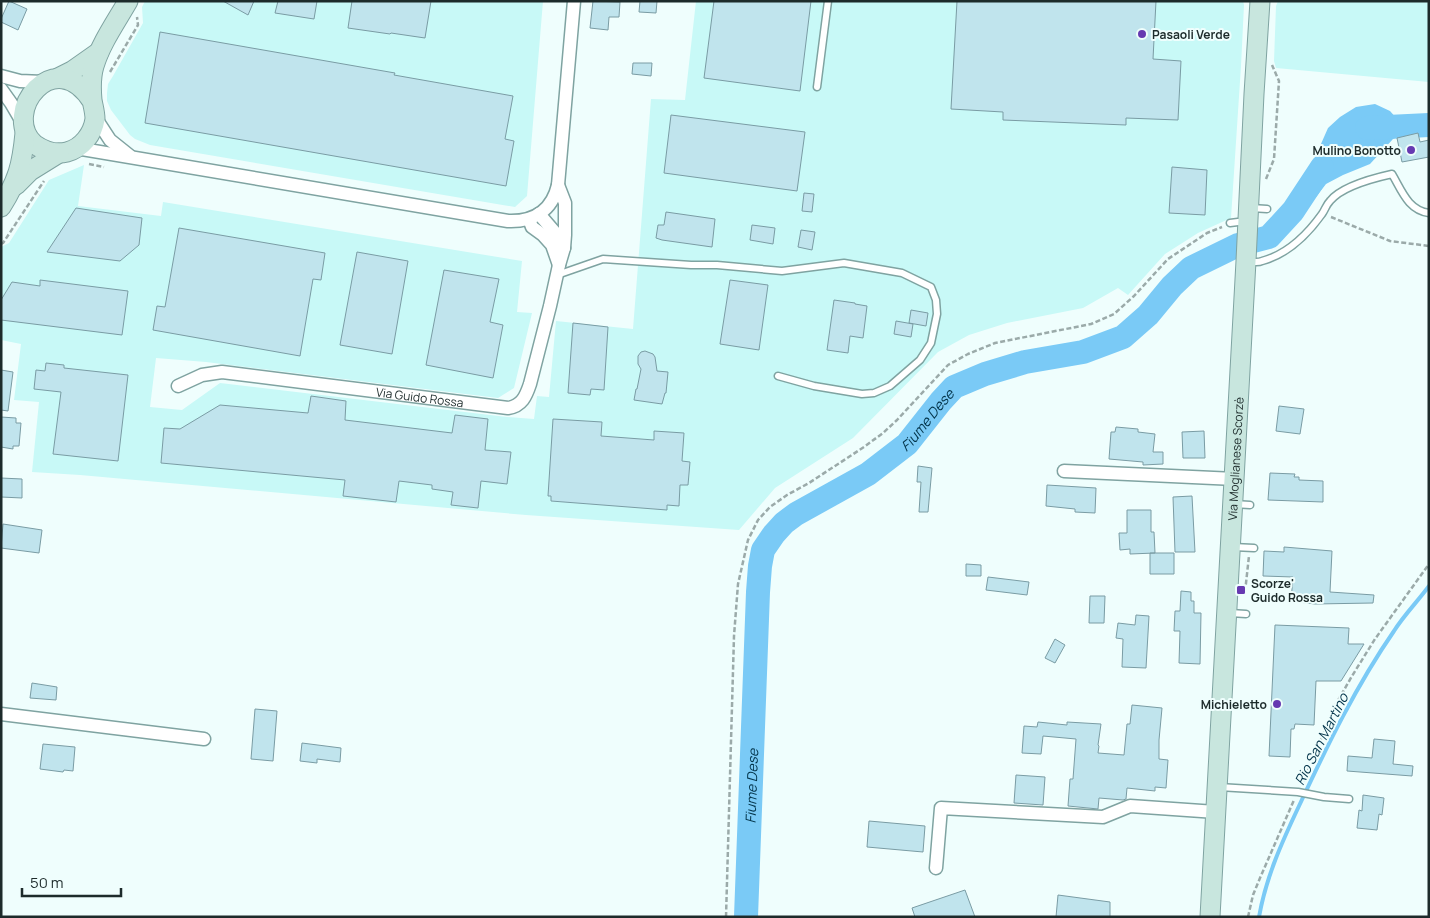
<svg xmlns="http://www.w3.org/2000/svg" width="1430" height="918" font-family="Manrope,sans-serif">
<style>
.built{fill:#c8f9f7}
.water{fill:#7acaf6}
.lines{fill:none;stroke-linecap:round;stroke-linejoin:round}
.stream{stroke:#7acaf6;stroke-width:4}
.river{stroke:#7acaf6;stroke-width:24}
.building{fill:#c0e4ed;stroke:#7a9ca4}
.lane-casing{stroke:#7fa3a1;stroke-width:9}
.street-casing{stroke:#7fa3a1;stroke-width:15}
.secondary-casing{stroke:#7fa3a1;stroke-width:21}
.path{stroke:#9baaa9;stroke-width:2.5;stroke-dasharray:5 2.5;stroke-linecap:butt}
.lane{stroke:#fff;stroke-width:6}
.street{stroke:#fff;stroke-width:12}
.secondary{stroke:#c8e6de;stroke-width:19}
.poi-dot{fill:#6639b1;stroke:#effefd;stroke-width:2}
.labels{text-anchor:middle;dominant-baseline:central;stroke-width:4;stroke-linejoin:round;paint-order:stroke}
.poi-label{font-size:12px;font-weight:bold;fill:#1d2b2b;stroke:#effefd;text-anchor:start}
.street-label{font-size:12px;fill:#1d2b2b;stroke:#effefd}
.water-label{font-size:14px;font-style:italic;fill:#03344a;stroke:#effefd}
</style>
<rect width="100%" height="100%" fill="#effefd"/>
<path class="built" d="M145,1H543L527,196L515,207L150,145L135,139L130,135L111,110L107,101V93L108,84L113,76L143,23L142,7Z
M696,1H1243L1244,5L1241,66L1231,218L1198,233L1165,254L1128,295L1118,288L1083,308L1007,323L969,335L938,352L853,438L775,488L739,530L526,515L80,475L32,472L39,402L14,400L21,344L1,340V247L9,243L49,180L84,165L78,206L161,216L163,202L522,261L517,312L532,313L514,388L498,398L206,362L156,358L150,407L182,410L220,383L507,417L534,419L537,396L549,397L556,321L633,329L651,99L685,100Z
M1278,1H1429V82L1276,68L1274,61L1276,6Z"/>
<path class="water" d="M1375,104L1390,111L1398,120L1400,136L1393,139L1370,164L1343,175L1326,184L1316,197L1299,191L1313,162L1328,128L1340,117L1356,107Z"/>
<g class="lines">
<path class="stream" d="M1259,917C1266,877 1282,842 1299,806C1327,746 1356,686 1394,631C1404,615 1418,601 1429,586"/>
<g class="river">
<path d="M1367,128L1429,125"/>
<path id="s1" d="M746,917L758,592L760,566L763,550L774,534L784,523L796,514L868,474L907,444L941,401L954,387L985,374L1025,362L1083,352L1123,337L1148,315L1172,286L1191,268L1238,245L1269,237L1293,211L1322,167"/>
</g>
</g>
<path class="building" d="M9,1L27,9L18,30L1,22V19Z
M223,1H254L248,15Z
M278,1H317L314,19L275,13Z
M352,1H431L425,38L391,33L390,34L348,28Z
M593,1L620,2L619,17H609L608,30L590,28Z
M640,1H657L656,13L639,12Z
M714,1H811L800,91L704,78Z
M957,1H1156L1153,59L1181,61L1178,120L1126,118V125L1003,120V112L951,109Z
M160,32L395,73L394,75L513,96L505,139L514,141L506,186L145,123Z
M633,63H652L651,76L632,74Z
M671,115L805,132L797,191L664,173Z
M1418,133L1420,142L1429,140V157L1402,162L1397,138Z
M1172,167L1207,170L1205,215L1169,213Z
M804,193L814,194L812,212L802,211Z
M76,208L142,218L139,245L120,261L47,252Z
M666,212L715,219L712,247L662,240L656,238L658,225H664Z
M752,225L775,228L773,244L750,240Z
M179,228L325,253L321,280L313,279L300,356L153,330L157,306L165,307Z
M801,230L815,232L812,250L798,247Z
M357,252L408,261L392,354L340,345Z
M444,270L499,279L490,322L503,325L493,378L426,365Z
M40,280L128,291L122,335L1,320V300L12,282L40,286Z
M730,280L768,285L759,350L720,344Z
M834,300L855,303V304L867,306L863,338L850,336L848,353L827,350Z
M911,310L928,313L926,326L909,323Z
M896,321L913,324L911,337L894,334Z
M573,323L608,327L604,390L591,389L590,395L568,393Z
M645,351L653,354L655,357L657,371L668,372L666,393H665L662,404L634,400L636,389H637L641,369L638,364V356L641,352Z
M46,363L64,365V368L128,375L118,461L53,454L61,392L34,389L36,370L45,371Z
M1,370L13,372L8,411L1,410Z
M311,396L346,401L345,420L452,433L455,415L488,419L485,450L511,452L507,484L481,481L478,508L451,505L453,492L432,489V485L399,481L396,502L343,496L345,480L161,463L164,428L180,429L220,405L308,413Z
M1279,406L1304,409L1300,434L1276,431Z
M1,417L16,418V423H21L19,446H13V449L1,447Z
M553,419L602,422L601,436L654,440V431L684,433L682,461L690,462L688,485H680L679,506L667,505V510L551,501V496H548Z
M1116,427L1138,429V432L1155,434L1153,452H1163V464L1143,465V462L1109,459L1111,432H1115Z
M1204,431L1205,458H1183L1182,432Z
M918,466L932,468L928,512H919L921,482H917Z
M1270,473L1295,474L1294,477H1299V480L1323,481V502L1268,500Z
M1,478L22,479V498L1,497Z
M1047,485L1096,488L1095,513L1075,512V509L1046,506Z
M1192,496L1195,552H1175L1173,497Z
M1127,510H1151V532H1154L1155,553L1130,554V549L1120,550L1119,533H1127Z
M3,524L42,530L39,553L1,548Z
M1284,547L1332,551L1330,592L1374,595L1373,603L1315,604L1291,601L1293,577L1263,576L1264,551L1284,552Z
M1150,553H1174V574H1150Z
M966,564L981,565V576H966Z
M988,577L1029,582L1027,595L986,590Z
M1181,591L1191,592V601H1194V613H1201L1200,664L1179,663L1180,631H1174L1175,611H1180Z
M1090,596H1105L1104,623H1089Z
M1136,615L1149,616L1146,668L1122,667L1123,639L1116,638L1118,623L1135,625Z
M1275,625L1349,628L1348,644H1364L1341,681H1316L1314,725L1295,724L1294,729H1291L1290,757L1269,756Z
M1055,639L1065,645L1055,663L1045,658Z
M32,683L57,687L56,700L30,698Z
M1132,705L1162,708L1159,740V759L1168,760L1166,788L1155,787V791L1127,788L1126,799L1123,800L1099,798L1098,809L1068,806L1070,779H1073L1076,739L1043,736L1041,754L1022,753L1024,726L1037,727L1038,722L1067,725V722L1101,724L1098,745L1099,746L1098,753L1124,755L1127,724H1130Z
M255,709L277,711L273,761L251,759Z
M1374,739L1395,741L1393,764L1413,766L1412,776L1347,771L1348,756L1372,758Z
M302,743L341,748L340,762L317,759V763L300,761Z
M43,744L75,747L73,771L64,770L63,772L40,769Z
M1016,775L1045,777L1043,805L1014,803Z
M1363,795L1384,798L1382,815L1379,814L1377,830L1357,828L1359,810L1362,811Z
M869,821L925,826L923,852L867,847Z
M965,890L975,917H915L912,908Z
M1058,895L1110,902V917H1056Z"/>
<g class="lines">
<defs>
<path id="lane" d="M817,87L828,1
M1251,208L1267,209
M1230,223L1238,222H1247
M1247,261C1252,262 1258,263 1262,261C1288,254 1307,235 1322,214C1325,210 1326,205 1330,201C1342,186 1374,178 1392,174C1402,191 1408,210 1429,213
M557,275L603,259L691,265H717L782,271L844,263L902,273L931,287L936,300L937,314L931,343L920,360L890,386L874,393L862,394L814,386L778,376
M1234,504L1250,505
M1233,547L1254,548
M1230,613L1246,614
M1219,787L1298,792L1324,797L1349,799"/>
<g id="street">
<path d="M1,76L20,81L43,82"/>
<path d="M1,89L11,103L21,120"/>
<path d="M95,117L110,140L130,156"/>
<path d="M76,148L508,221C533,222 552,211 558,185L574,1"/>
<path d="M539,214L558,236L564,248"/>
<path d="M529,219L532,227L543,235L552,245L559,265"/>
<path id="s2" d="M178,386L202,375L222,372L508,408C522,406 526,396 530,384L550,306L559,265L564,248L565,235V203L558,185"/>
<path d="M1064,471L1235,479"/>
<path d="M1,714L204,739"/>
<path d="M936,868L941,808L1103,817L1130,806L1216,812"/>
</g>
<g id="secondary">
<path d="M58,78L72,71L99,52"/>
<path d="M92,101C55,43 0,112 34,144C44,151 55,155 67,152C82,148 93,134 95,119C95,112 93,106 92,100C91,89 91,76 94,66C101,43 116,22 128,1"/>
<path d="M16,185L30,171L59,153"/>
<path d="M1,207C18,180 22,165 25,133"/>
<path id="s3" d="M1210,917L1246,261L1254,94L1260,1"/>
</g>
</defs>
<use href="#lane" class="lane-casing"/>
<use href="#street" class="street-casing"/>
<use href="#secondary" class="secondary-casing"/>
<path class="path" d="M110,72L138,25L137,17
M89,164L104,167
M1266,179L1274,159L1279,81L1272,65
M1331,217L1390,241L1429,246
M1,244L3,243L44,181
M1245,592L1249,556
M1302,784L1336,704L1352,676L1375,639L1429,564
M726,917L734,636L738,584L748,540L758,520L770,507L787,495L809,483L864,447L883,433L897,420L948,365L968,354L995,343L1091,324L1114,314L1134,296L1168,259L1207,233L1222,227
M1248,917L1253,895L1260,878L1294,800"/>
<use href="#lane" class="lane"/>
<use href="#street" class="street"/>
<use href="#secondary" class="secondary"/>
</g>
<g class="poi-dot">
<circle cx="1142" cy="34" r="5"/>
<circle cx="1411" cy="150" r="5"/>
<rect x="1236" y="585" width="10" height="10" rx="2.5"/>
<circle cx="1277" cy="704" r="5"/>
</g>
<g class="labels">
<g class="poi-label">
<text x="1152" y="34">Pasaoli Verde</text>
<text x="1401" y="150" text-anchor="end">Mulino Bonotto</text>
<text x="1251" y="583">Scorze'<tspan x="1251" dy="14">Guido Rossa</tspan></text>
<text x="1267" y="704" text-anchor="end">Michieletto</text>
</g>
<g class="street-label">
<text stroke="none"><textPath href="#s2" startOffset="246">Via Guido Rossa</textPath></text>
<text stroke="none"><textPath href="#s3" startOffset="459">Via Moglianese Scorzè</textPath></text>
</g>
<g class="water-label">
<text stroke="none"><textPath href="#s1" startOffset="580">Fiume Dese</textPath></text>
<text transform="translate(1321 739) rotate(-63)">Rio San Martino</text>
<text stroke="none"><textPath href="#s1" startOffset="131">Fiume Dese</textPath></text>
</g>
</g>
<rect width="1430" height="918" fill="none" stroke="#1d2b2b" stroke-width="5"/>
<path d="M22 888v8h99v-8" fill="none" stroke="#1d2b2b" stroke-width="2.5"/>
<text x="30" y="888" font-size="15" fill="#1d2b2b" stroke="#effefd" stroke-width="4" paint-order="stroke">50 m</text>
</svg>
